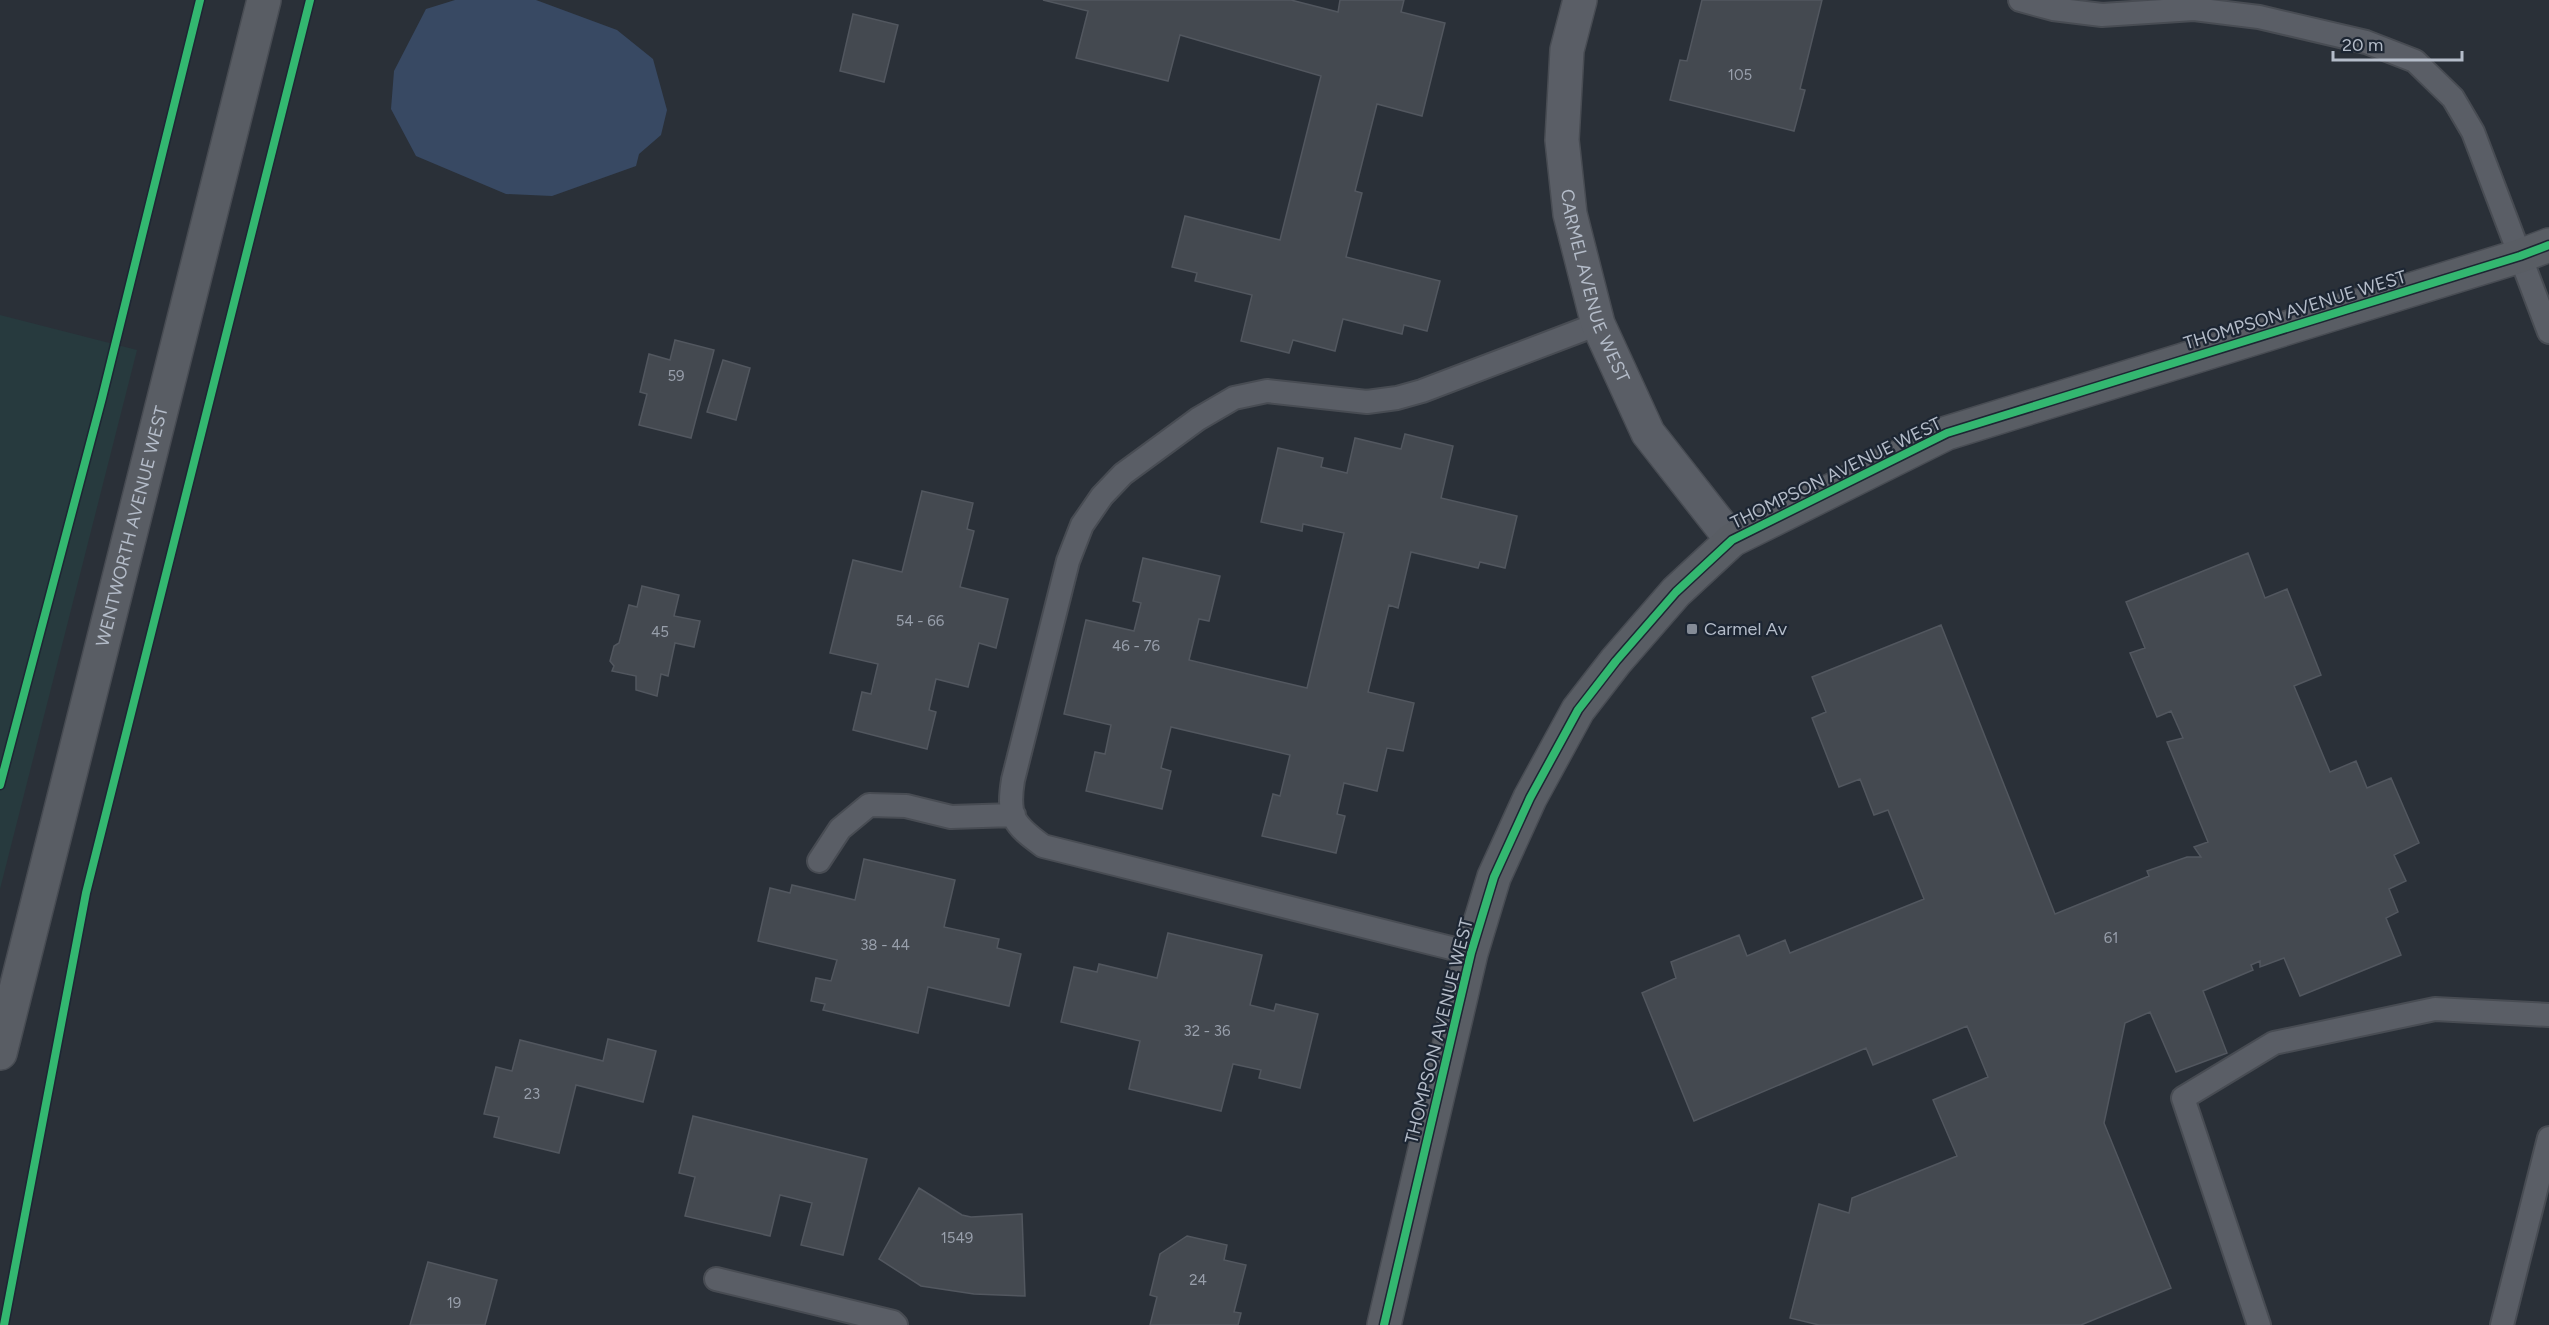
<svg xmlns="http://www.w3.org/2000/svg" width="2549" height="1325" font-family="Figtree,sans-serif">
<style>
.green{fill:#273a3e}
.water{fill:#384963}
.building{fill:#444950;stroke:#52575f;stroke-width:1.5}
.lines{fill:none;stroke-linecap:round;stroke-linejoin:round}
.lane-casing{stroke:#484c53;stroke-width:26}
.street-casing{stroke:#484c53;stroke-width:36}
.secondary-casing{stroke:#484c53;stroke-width:36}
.lane{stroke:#5a5e66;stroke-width:22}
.street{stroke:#5a5e66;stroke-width:33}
.secondary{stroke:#595d64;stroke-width:33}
.cycleway-casing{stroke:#1d2633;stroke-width:11}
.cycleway{stroke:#33b770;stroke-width:8}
.poi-dot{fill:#848b96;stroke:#1d2633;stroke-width:2}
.labels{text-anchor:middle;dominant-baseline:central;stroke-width:4.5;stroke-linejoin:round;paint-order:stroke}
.number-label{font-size:15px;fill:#989fab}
.street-label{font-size:18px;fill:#b4bcc9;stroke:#1d2633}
.poi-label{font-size:18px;fill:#b4bcc9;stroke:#1d2633;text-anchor:start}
</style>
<rect width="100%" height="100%" fill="#2a3038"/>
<path class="green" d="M0,315L137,350L0,889Z"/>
<path class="water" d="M455,0H536L617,30L653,59L667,110L661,135L639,154L636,166L552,196L506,194L416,156L391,109L394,71L426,9Z"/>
<path class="building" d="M1043,0H1291L1338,12L1340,0H1404L1401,12L1445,23L1422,116L1377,104L1355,191L1362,193L1346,257L1440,281L1427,331L1404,325L1402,334L1343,319L1335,351L1293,340L1289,353L1241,341L1252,295L1195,281L1197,273L1172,267L1185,216L1280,240L1321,76L1180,35L1168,81L1076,58L1088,11Z
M1702,0H1822L1800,89L1805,90L1794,131L1670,100L1680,60L1687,61Z
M853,14L898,25L884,82L840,71Z
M675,340L714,350L691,438L639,425L647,394L640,392L649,354L670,360Z
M723,360L750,368L736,420L707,412Z
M1405,434L1453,446L1441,498L1517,516L1505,568L1480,562L1478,568L1411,552L1398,608L1389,605L1368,692L1414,703L1403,751L1387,748L1377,791L1344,783L1337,814L1345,816L1336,853L1262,836L1273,794L1280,796L1290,755L1171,727L1161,768L1171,771L1162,809L1086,791L1095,752L1105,754L1111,725L1064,714L1086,620L1134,631L1141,603L1133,601L1143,558L1220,576L1209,621L1199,619L1189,660L1307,688L1344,533L1303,524L1302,531L1261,522L1278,448L1323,458L1321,467L1347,473L1355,438L1401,449Z
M922,491L973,503L967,529L974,531L960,587L1008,599L996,648L979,643L968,687L936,679L929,710L936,712L927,749L853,730L862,692L871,694L878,664L830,653L853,560L902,572Z
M2248,553L2265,598L2287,589L2321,675L2294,686L2330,772L2356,761L2367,788L2391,778L2419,843L2394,855L2406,881L2389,889L2398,912L2386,918L2401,955L2300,996L2284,958L2260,967V961L2251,965L2253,970L2203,991L2227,1053L2176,1072L2150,1012L2125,1023L2104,1123L2171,1288L2081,1325H1819L1790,1318L1819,1204L1849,1213L1852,1198L1957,1156L1933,1100L1988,1077L1967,1026L1873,1065L1866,1048L1694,1121L1642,993L1676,978L1671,962L1739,935L1747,956L1785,940L1790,953L1924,899L1888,810L1874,815L1860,779L1839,787L1812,718L1826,712L1812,677L1941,625L2055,914L2149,876L2147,871L2187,857H2201L2194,847L2208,842L2167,742L2183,738L2171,711L2157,717L2130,653L2145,648L2126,602Z
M642,586L679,595L674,616L700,621L694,647L675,643L668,676L661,674L657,696L636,690V676L612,671L614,666L610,661L614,646L619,643L629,605L637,607Z
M864,859L955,880L944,927L999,939L997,948L1021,954L1009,1006L928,987L918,1033L823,1010L825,1004L811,1001L816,978L831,981L837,960L758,941L770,888L790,893L792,885L855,900Z
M1168,933L1262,955L1250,1005L1274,1011L1276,1004L1318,1014L1300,1088L1259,1078L1261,1070L1233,1064L1221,1111L1129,1089L1140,1041L1061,1022L1074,967L1097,972L1099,964L1157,978Z
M608,1039L656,1051L643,1102L576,1085L559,1153L494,1137L499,1117L484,1114L496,1067L512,1071L520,1040L603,1061Z
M693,1116L867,1159L843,1255L801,1245L812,1203L780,1195L770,1236L685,1216L695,1177L679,1173Z
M919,1188L962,1215L971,1217L1022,1214L1025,1296L974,1294L921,1286L879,1259Z
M1187,1236L1227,1245L1224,1260L1246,1265L1234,1312L1241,1313L1238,1325H1150L1157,1297L1150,1295L1160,1254Z
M428,1262L497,1280L485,1325H410Z"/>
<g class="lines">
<defs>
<path id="lane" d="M2020,0L2053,9L2102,15L2194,9L2259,17L2366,42L2415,61L2453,98L2473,132L2549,332
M819,861L840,829L869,805L906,806L951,817L1014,815
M1471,953L1043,846C1014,825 1007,817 1013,780L1068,561L1082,525L1102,496L1123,474L1198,419L1234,398L1267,391L1367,402L1397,398L1422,391L1598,324
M716,1279L893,1322L896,1325
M2259,1325L2183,1098L2274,1043L2435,1009L2549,1015
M2502,1325L2549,1138"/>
<g id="street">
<path id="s1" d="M1580,0L1567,50L1562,140L1570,214L1598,324L1648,433L1732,540"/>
</g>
<g id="secondary">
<path id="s2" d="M0,1053L264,0"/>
<path d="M1384,1325L1471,953L1494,877L1530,798L1578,710L1616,661L1676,592L1732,540L1947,433L2520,256L2549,245"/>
</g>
</defs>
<use href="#lane" class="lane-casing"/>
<use href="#street" class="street-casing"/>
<use href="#secondary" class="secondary-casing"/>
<use href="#lane" class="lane"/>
<use href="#street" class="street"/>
<use href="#secondary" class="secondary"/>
<defs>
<path id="cycleway" d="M0,785L102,398L200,0
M4,1325L86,893L310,0
M1384,1325L1471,953L1494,877L1530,798L1578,710L1616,661L1676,592L1732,540L1947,433L2520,256L2549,245"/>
</defs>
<use href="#cycleway" class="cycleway-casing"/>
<use href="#cycleway" class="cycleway"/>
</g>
<rect class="poi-dot" x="1686" y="623" width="12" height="12" rx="3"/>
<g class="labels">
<g class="number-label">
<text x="1740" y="75">105</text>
<text x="676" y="376">59</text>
<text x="920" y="621">54 - 66</text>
<text x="660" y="632">45</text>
<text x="1136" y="646">46 - 76</text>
<text x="2111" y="938">61</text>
<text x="885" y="945">38 - 44</text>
<text x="1207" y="1031">32 - 36</text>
<text x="532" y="1094">23</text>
<text x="957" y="1238">1549</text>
<text x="1198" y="1280">24</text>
<text x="454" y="1303">19</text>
</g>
<g class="street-label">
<text stroke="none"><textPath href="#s1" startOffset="292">CARMEL AVENUE WEST</textPath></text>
<text transform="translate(2295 310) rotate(-17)">THOMPSON AVENUE WEST</text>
<text transform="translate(1836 473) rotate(-26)">THOMPSON AVENUE WEST</text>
<text stroke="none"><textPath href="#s2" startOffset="543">WENTWORTH AVENUE WEST</textPath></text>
<text transform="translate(1439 1031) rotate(-76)">THOMPSON AVENUE WEST</text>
</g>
<g class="poi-label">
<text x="1704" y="629">Carmel Av</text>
</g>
</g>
<path d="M2333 51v9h129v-9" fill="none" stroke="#b4bcc9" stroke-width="3"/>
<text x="2342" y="51" font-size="18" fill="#b4bcc9" stroke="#1d2633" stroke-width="4.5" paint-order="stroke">20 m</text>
</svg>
